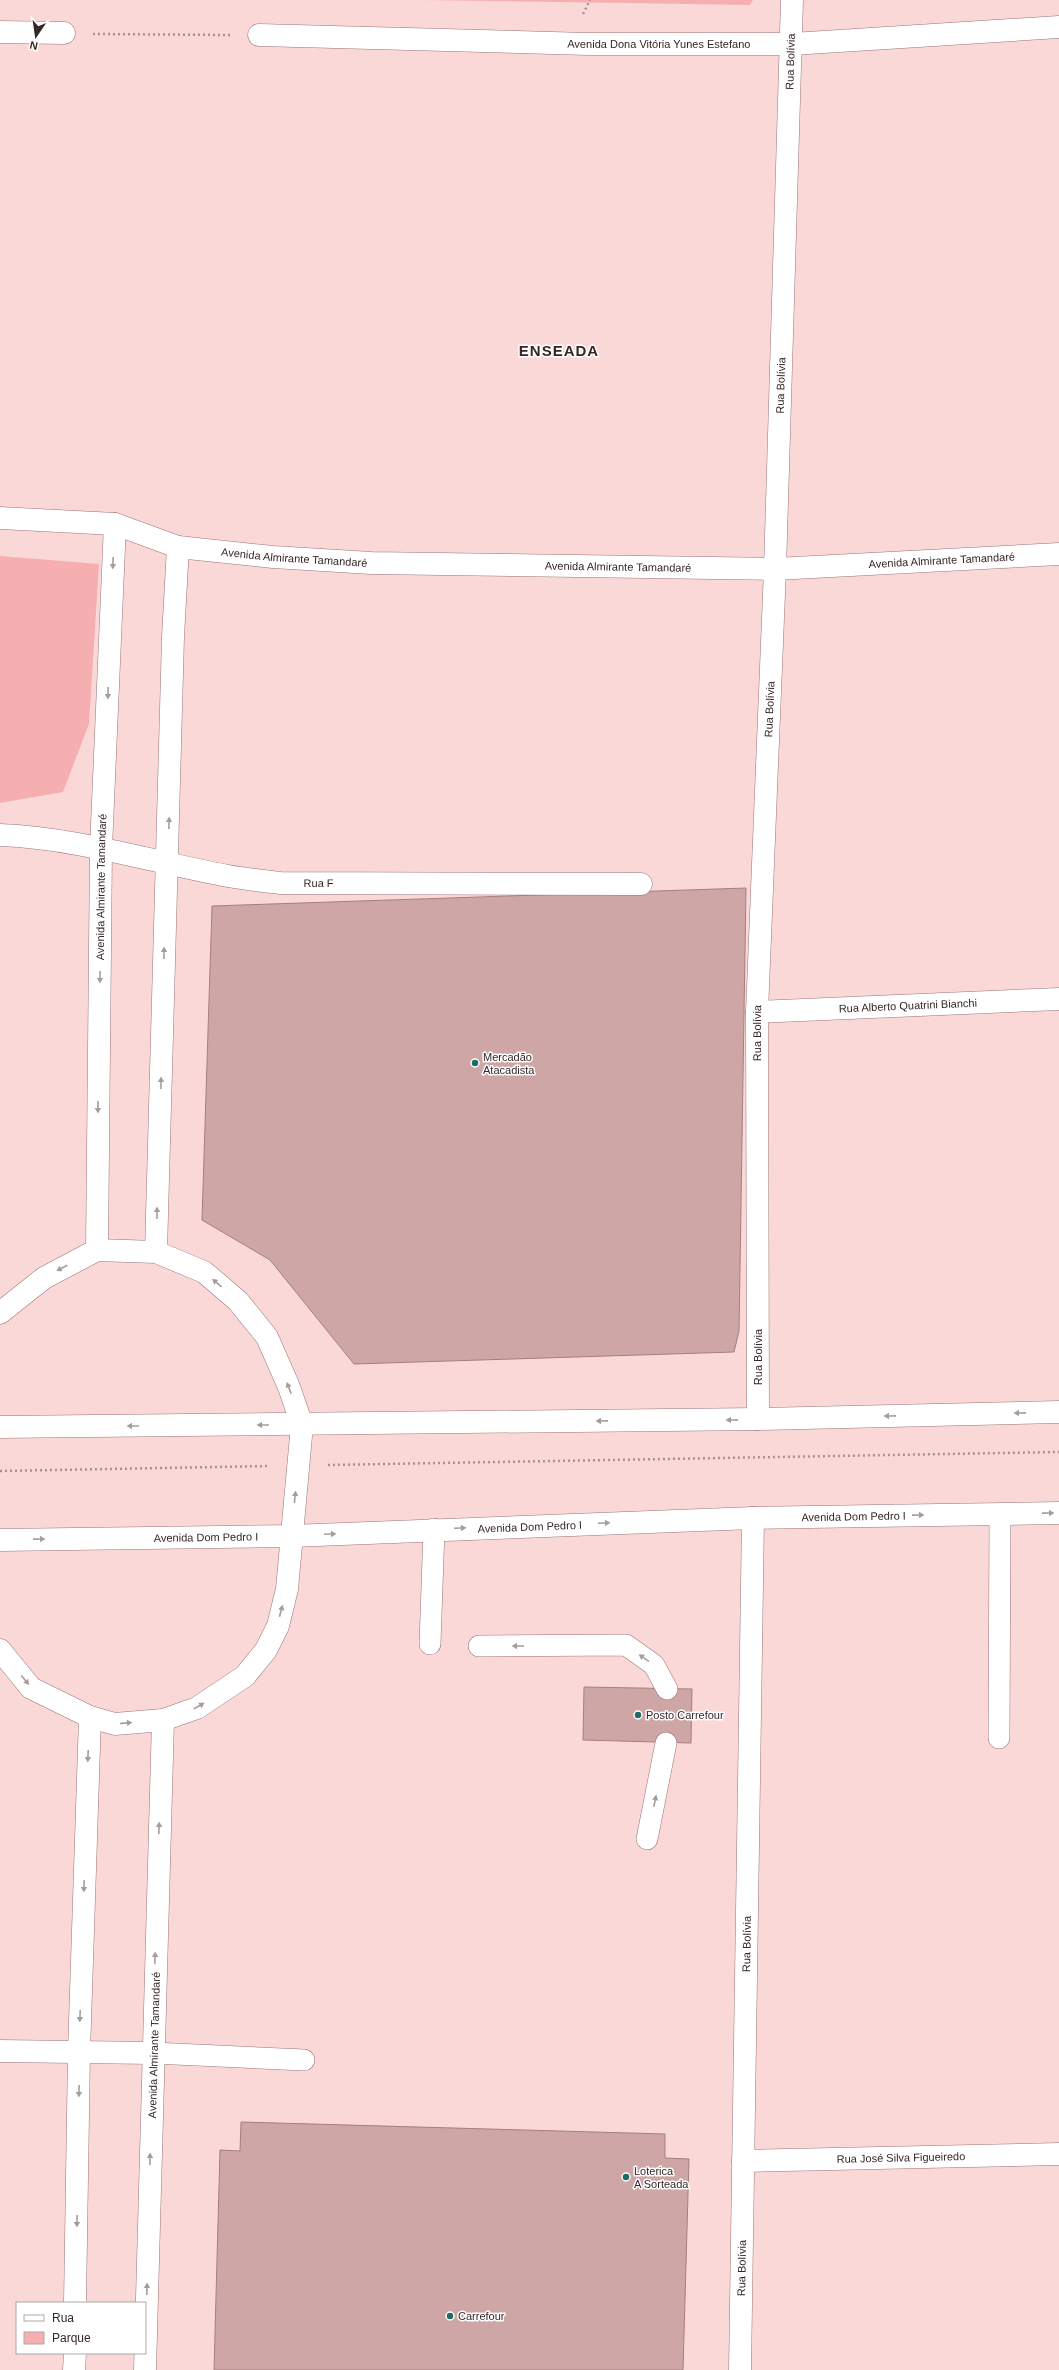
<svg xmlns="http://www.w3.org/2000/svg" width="1059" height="2370" font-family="Arial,sans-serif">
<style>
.green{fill:#f6afb1}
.building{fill:#cfa6a6;stroke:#a67e7f}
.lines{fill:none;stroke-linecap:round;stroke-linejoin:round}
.service-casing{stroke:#9b7475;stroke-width:22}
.minor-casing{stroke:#9b7475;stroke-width:23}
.secondary-casing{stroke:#9b7475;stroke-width:23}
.path{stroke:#ac9090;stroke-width:2.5;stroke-dasharray:2 3;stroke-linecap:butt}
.service{stroke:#fff;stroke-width:21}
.minor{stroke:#fff;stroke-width:22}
.secondary{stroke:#fff;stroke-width:22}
.oneway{fill:#a59d9d}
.poi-dot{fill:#1f6b66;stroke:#fff;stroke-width:1.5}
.labels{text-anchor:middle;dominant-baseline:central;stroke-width:3;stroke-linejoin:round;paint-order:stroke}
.street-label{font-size:11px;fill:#362626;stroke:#fff}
.poi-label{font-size:11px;fill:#362626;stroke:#fff;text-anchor:start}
.district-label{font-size:15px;font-weight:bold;letter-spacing:1px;fill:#362626;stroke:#fff}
</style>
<rect width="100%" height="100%" fill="#fbd8d8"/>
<path class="green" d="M421,0H753L750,5Z
M0,556L99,564L89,724L63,792L0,803Z"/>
<path class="building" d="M746,888L739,1331L734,1352L354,1364L270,1260L202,1220L212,906Z
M584,1687L692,1689L691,1743L583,1740Z
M241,2122L665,2134V2158L689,2159L683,2370H214L220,2150L240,2151Z"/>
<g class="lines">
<defs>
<path id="service" d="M430,1644L434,1529
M479,1646L626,1645L654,1665L667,1689
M999,1738L1000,1514
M647,1839L666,1743
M153,2053L304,2060"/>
<g id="minor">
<path d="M0,32L64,33"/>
<path id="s1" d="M259,35L588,44H792L1059,27"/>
<path id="s2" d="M0,518L115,524L178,547L273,557L371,563L775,569L1059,554"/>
<path id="s3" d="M0,835C78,838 152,862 228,876C245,879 263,881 280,883L641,884"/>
<path id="s4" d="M757,1012L1059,999"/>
<path id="s5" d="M97,1250L101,848L115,524"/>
<path d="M156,1252L173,637L178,547"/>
<path d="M0,1313L44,1278L97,1250L156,1252L204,1272L238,1301L267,1337L289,1387L302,1425L287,1589L278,1626L266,1650L245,1676L197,1708L163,1720L115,1724L90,1717L31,1688L0,1650"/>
<path id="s6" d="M758,1419L757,1012L775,569L792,0"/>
<path d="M0,2051L153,2053"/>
<path id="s7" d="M743,2161L1059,2154"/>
<path d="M75,2303L79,2052L90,1717"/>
<path d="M74,2370L75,2353"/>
<path id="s8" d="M145,2370L163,1720"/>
<path id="s9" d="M740,2370L753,1518"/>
</g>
<g id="secondary">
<path d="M0,1427L758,1419L1059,1412"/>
<path id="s10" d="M0,1540L291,1536L753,1518L1059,1513"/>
</g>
</defs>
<use href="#service" class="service-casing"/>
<use href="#minor" class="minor-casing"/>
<use href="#secondary" class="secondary-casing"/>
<path class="path" d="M583,14L590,0
M93,34L230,35
M328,1465L1059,1452
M0,1471L269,1466"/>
<use href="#service" class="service"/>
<use href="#minor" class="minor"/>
<use href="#secondary" class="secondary"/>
</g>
<defs><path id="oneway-solid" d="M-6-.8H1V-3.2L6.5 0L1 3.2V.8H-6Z"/></defs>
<g class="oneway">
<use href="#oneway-solid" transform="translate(113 563) rotate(92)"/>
<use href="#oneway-solid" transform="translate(108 693) rotate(92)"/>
<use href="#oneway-solid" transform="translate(169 823) rotate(-89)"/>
<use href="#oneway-solid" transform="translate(164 953) rotate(-89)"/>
<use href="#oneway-solid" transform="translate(100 977) rotate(91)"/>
<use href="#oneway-solid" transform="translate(161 1083) rotate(-89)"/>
<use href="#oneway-solid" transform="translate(98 1107) rotate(91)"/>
<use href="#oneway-solid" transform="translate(157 1213) rotate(-89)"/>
<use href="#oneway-solid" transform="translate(62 1268) rotate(152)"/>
<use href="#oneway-solid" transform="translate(217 1283) rotate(-139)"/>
<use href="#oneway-solid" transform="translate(289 1388) rotate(-111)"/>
<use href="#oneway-solid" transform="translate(1020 1413) rotate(179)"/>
<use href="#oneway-solid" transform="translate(890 1416) rotate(179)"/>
<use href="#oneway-solid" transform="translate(732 1420) rotate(179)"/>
<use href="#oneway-solid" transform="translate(602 1421) rotate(179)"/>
<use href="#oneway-solid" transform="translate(263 1425) rotate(180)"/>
<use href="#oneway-solid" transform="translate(133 1426) rotate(180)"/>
<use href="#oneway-solid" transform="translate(295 1497) rotate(-84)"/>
<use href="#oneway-solid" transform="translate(1048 1513) rotate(-1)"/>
<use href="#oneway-solid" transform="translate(918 1515) rotate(-1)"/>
<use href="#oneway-solid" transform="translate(604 1523) rotate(-2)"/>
<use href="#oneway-solid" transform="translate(460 1528) rotate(-2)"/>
<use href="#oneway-solid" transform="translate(330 1534) rotate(-2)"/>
<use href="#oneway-solid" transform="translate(39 1539) rotate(-1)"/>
<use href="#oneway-solid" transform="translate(281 1611) rotate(-75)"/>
<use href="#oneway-solid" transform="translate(518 1646) rotate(180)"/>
<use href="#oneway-solid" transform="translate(644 1658) rotate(-146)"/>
<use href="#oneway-solid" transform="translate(25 1680) rotate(50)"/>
<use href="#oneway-solid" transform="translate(199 1706) rotate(-29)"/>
<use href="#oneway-solid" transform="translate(126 1723) rotate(-5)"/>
<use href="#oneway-solid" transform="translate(88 1756) rotate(92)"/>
<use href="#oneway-solid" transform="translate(655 1801) rotate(-79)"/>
<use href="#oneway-solid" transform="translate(159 1828) rotate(-88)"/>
<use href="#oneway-solid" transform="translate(84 1886) rotate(92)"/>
<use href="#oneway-solid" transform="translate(155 1958) rotate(-88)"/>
<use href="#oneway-solid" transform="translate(80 2016) rotate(92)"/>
<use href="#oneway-solid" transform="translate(79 2091) rotate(91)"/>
<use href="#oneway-solid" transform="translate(150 2159) rotate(-89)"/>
<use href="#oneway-solid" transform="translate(77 2221) rotate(91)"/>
<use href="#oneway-solid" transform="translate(147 2289) rotate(-89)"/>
</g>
<g class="poi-dot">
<circle cx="475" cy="1063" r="4"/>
<circle cx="638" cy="1715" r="4"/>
<circle cx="626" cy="2177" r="4"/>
<circle cx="450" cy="2316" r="4"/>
</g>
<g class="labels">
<g class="street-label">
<text stroke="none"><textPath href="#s1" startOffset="400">Avenida Dona Vitória Yunes Estefano</textPath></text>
<text stroke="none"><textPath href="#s6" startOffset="1358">Rua Bolívia</textPath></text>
<text stroke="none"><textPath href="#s6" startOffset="1034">Rua Bolívia</textPath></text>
<text stroke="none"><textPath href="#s2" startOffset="299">Avenida Almirante Tamandaré</textPath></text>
<text stroke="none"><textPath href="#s2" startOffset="947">Avenida Almirante Tamandaré</textPath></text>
<text stroke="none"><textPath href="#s2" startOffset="623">Avenida Almirante Tamandaré</textPath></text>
<text stroke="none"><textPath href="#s6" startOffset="710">Rua Bolívia</textPath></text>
<text stroke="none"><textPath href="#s3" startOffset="323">Rua F</textPath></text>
<text stroke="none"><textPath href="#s5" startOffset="363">Avenida Almirante Tamandaré</textPath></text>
<text stroke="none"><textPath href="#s4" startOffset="151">Rua Alberto Quatrini Bianchi</textPath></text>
<text stroke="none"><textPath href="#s6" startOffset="386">Rua Bolívia</textPath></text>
<text transform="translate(758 1357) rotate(-90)">Rua Bolívia</text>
<text stroke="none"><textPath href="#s10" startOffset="854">Avenida Dom Pedro I</textPath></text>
<text stroke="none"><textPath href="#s10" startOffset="530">Avenida Dom Pedro I</textPath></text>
<text stroke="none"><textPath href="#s10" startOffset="206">Avenida Dom Pedro I</textPath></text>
<text stroke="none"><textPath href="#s9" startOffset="426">Rua Bolívia</textPath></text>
<text stroke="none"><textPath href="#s8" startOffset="325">Avenida Almirante Tamandaré</textPath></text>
<text stroke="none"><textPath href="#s7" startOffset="158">Rua José Silva Figueiredo</textPath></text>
<text stroke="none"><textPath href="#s9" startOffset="102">Rua Bolívia</textPath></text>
</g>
<g class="poi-label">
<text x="483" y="1057">Mercadão<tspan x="483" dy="13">Atacadista</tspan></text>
<text x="646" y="1715">Posto Carrefour</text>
<text x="634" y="2171">Loterica<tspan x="634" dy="13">A Sorteada</tspan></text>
<text x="458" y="2316">Carrefour</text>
</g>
<g class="district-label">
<text x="559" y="350">ENSEADA</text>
</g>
</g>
<rect x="16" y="2302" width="130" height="52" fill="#ffffff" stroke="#afa8a8"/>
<rect x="24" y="2315" width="20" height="6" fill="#ffffff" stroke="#afa8a8"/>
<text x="52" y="2322" font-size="12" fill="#362626">Rua</text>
<rect x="24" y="2332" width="20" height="12" fill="#f6afb1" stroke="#afa8a8"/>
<text x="52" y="2342" font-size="12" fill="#362626">Parque</text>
<g transform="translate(36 36) rotate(193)" stroke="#ffffff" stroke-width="3" paint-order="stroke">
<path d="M0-3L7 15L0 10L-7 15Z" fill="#362626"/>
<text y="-6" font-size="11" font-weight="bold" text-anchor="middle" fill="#362626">N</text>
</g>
</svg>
